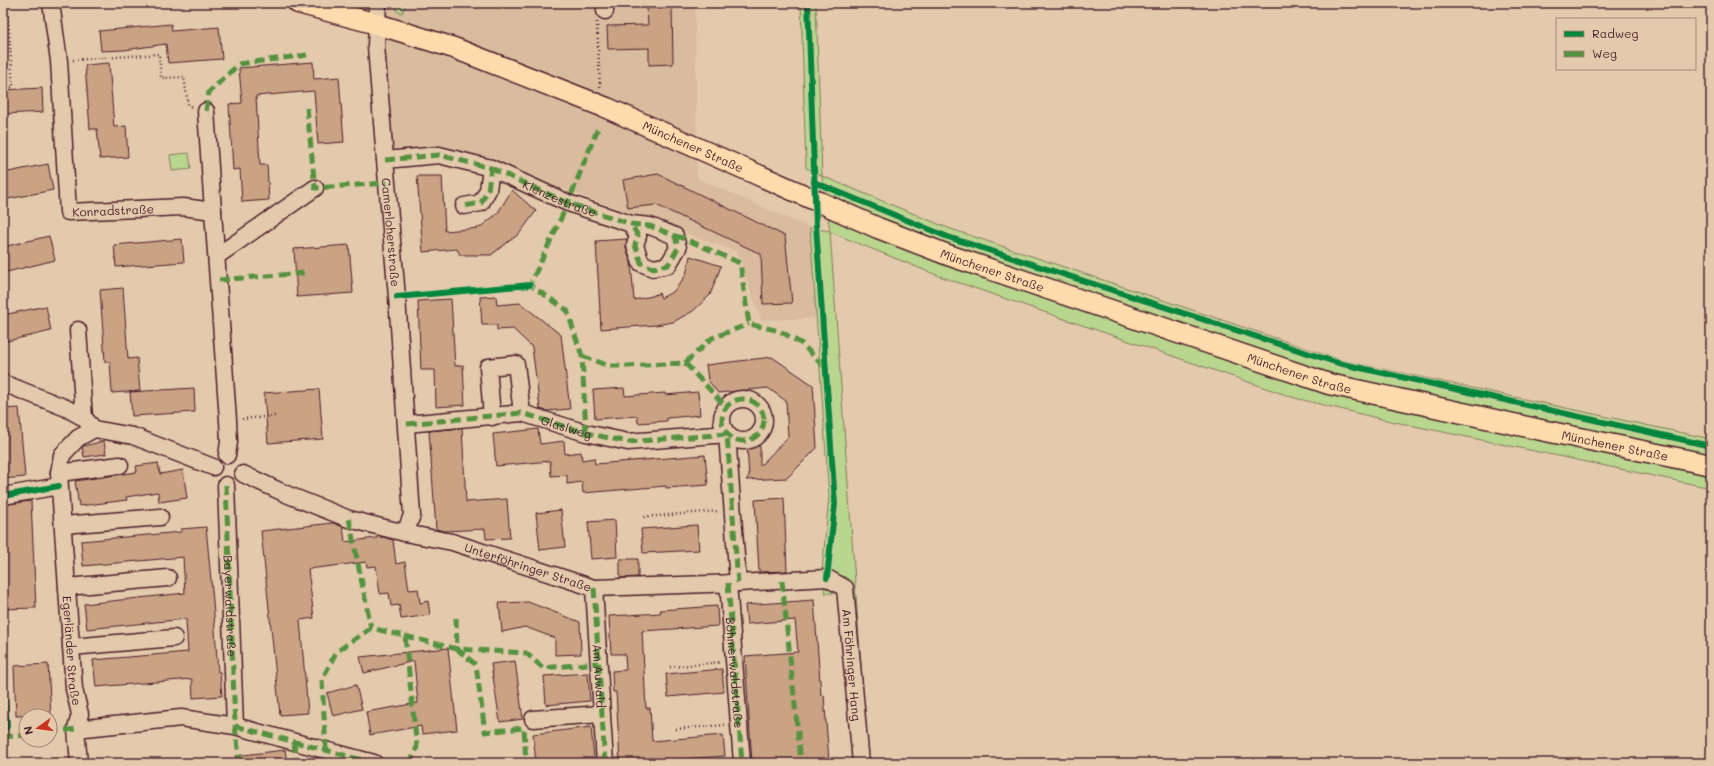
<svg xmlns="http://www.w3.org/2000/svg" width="1714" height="766" font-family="Mali,sans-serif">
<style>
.built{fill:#d9bb9e}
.green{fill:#b9d68e;stroke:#827a5c}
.building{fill:#caa284;stroke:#4a1f2b}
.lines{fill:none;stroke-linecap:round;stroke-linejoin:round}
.minor-casing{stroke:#4a1f2b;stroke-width:19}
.major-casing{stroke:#4a1f2b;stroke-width:23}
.path{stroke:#4a1f2b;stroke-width:2.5;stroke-dasharray:1 3;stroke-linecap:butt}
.minor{stroke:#e4caac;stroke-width:16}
.major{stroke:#fedbac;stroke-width:20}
.quiet{stroke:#549240;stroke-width:5;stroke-dasharray:10 5;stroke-linecap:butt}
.cycleway-casing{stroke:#e4caac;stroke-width:8}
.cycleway{stroke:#00873e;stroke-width:6}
.labels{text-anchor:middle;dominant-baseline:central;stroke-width:3;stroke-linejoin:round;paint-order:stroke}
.street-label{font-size:12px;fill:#4a1f2b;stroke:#e4caac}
</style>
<rect width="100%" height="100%" fill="#e4caac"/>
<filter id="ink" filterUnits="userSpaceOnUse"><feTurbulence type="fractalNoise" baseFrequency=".025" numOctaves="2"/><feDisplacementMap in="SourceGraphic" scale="8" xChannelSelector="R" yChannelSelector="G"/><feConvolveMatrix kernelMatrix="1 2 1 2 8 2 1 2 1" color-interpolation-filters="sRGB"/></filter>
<g filter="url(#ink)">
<path class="built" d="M293,3H695L697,178L810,228L817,318L761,320L737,252L566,190L475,169L383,151L377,24Z"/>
<path class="green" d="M393,3H406L402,13L398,12Z
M801,3H816L822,176L948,228L1341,360L1711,439V488L1381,419L1295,398L939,276L830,232L868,763L841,593H825L822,572L829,496L810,228L830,231L822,176L806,168Z
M189,153L191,169L172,171L170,155Z"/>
<path class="building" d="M672,7L673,64L649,65V48L608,49L607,26L648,25L647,8Z
M171,24L172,31L219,27L222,59L168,63L166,44L124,50L101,51L99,31Z
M313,62L314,79L339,77L344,142L318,144L314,91L256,96L260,165H267L269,200L242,202L240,169L233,170L229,104L242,103L239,68Z
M109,63L114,127L126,126L128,157L100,159L97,129H90L85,65Z
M42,88L43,112L3,114V90Z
M48,164L53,190L3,200V173Z
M658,174L785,236L792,303L763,304L761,254L656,205L628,208L623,180Z
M417,176H442L445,231L479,228L497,214L512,190L536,211L520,233L491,255H460L457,249L423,252Z
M49,236L55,260L3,273V247Z
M182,239L184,262L116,267L114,245Z
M627,239L626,248L631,262L634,300L652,296L659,293L661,298L674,291L686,275L690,256L721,266L710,295L693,311L673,322L656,325L601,329L596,241Z
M349,245L353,293L297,297L294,249Z
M123,288L128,359L137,358L140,391L112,393L110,362H105L100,290Z
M496,296L497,305L520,303L561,335L570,409L546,411L540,409L532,347L513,329L497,330V325H482L480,297Z
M451,299L455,366L463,365L465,405L436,407L435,370H421L418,301Z
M46,306L51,331L3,342V315Z
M772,357L813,385L817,448L787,478L746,480L749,476L747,447L760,446V466L788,437L786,401L768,388L718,393L708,380L706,365Z
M194,388L195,412L132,416L130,392Z
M624,388L625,396L665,393V395L698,392L700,415L667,418V421L638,423L637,416L595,419L593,390Z
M319,389L323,439L268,443L264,393Z
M19,408L25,477L3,479V409Z
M462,428L466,502L507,499L510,538L486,539L485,529L445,531L436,529L429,431Z
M538,429L540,444L564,441L565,454L581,452L582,460L594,458L595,464L705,455L708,485L666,488V486L583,493L582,482L567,484V475L551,476L550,461L496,466L493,434Z
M104,441L106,454L84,457L82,447L84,446Z
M158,463L160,474L183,470L187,498L159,502L158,492L126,497L127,500L79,506L75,481L137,472L136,466Z
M784,498L787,571L759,572L755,500Z
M31,501L36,608L3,609V505Z
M561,510L565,547L540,550L536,513Z
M615,520L617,557L591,559L588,522Z
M333,523L343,527L345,542L383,537L393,540L396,564L405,562L409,590L418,589L420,603L428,601L430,615L401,619L399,605L391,606L389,593L380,594L376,566L367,567L366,562L308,569L314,618L300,620L308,713L280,715L261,531Z
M697,525L699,550L643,553L641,529Z
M206,527L213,601L218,672H220L222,696L193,698L192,679L96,687L93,660L188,652L186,619L87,629L84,604L185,593L183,557L83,566L81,541L181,532V529Z
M620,559H638V577L620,578Z
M814,600L821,695H824L829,761L808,763H752L745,656L798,652L795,620L747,624L745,605Z
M528,602L580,622L581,654L555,655V638L525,627L502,632L499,603Z
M717,606L718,626L642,631L646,708H650L652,741L723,735L725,756L653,761L654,763H620L616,692H613L612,671L626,670L625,654H611L609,616L661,613L660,610Z
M448,648L457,730L422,734L421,726L370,735L366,712L418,703L414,661L364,673L360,657Z
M515,661L523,719L500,722L491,664Z
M48,664L51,716H16L14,666Z
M722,669L724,692L668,697L666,674Z
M588,673L590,701L546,705L544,676Z
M356,685L362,709L333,716L327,693Z
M591,727L594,758L536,763L533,734Z
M285,750L287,763H235V756Z"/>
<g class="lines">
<defs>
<g id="minor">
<path id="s1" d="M51,3L59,61L68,212L183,207L213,211L228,420L229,442L227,455"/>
<path id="s2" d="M378,3L376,46L385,160L397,297L412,515L405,533"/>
<path d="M605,3V11"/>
<path d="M206,111L213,211"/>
<path d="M385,160L439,155L491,168L488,190L481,203L464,206"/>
<path id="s3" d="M491,168L568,203L631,224L650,226L675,236L678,248L668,265L653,268L641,263L635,245L638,236L631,224"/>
<path d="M217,256L315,188"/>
<path d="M78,330L84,418"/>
<path d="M3,383L66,408L84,418L94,429L133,436L213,467"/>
<circle cx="743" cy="420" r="21"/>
<path d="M492,417L488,367L516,364L522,413"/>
<path id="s4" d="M407,424L522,413L586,433L628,442L727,434L738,583"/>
<path id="s5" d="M94,429L78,438L62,455L59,473L74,689L80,714L76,729L181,718L235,726L374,763"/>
<path d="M59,473L120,465"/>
<path id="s6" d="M243,474L286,494L349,519L405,533L452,542L594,588L738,583L827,578L845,588L861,763"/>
<path id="s7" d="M226,485L235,726"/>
<path d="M3,496L59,486"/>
<path d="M63,525L160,517"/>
<path d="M728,583L742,763"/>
<path d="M67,587L168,578"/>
<path d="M594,588L605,763"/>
<path d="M71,647L174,638"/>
<path d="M533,719L601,714"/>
<path d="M76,729L79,763"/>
</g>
<g id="major">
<path id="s8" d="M298,3L377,24L454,48L607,108L878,228L948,255L1329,384L1541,430L1711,465"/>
</g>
</defs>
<use href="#minor" class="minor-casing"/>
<use href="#major" class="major-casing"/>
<path class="path" d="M597,22L600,87
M73,60L159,54L161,78L184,77L188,105L192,107
M3,88L13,87L7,3
M242,419L275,416
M644,517L719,511
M670,667L721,662
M676,729L725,725"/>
<use href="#minor" class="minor"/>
<use href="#major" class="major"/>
<g class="quiet">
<path d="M307,108L315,188L387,183"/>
<path d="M206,111L209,92L239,64L307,55"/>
<path d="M385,160L439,155L491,168L488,190L481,203L464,206"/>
<path d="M491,168L568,203L631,224L650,226L675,236L678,248L668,265L653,268L641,263L635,245L638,236L631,224"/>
<path d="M675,236L683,238L740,263L749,324L780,331L802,344L825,368"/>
<path d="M219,280L305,273"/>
<path d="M582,356L609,366H628L685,363"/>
<path d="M685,363L712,338L749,324"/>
<path d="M685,363L726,407"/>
<circle cx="743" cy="420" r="21"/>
<path d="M407,424L522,413L586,433L628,442L727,434L738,583"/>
<path d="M586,433L582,356L567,310L530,285L568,203L598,128"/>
<path d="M226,485L235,726L240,763"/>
<path d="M349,519L371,628"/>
<path d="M782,581L801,763"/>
<path id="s9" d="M728,583L742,763"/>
<path id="s10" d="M594,588L605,763"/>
<path d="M456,618L457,649L476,665L485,732L524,728L526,763"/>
<path d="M405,636L457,649L526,653L543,668L598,663"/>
<path d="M235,726L374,763"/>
<path d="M50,732L76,729"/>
<path d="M3,737L26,735"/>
<path d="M294,742L296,763"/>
<path d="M326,750L322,680L336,652L371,628L405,636L417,747L410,763"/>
</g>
<defs>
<path id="cycleway" d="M808,3L816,225L835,504L827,578
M814,182L948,237L1338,363L1711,446
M397,297L530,285
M3,496L59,486
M3,684L7,726L3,733"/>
</defs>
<use href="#cycleway" class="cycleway-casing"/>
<use href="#cycleway" class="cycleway"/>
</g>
</g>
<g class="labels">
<g class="street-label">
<text stroke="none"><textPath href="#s8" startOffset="421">Münchener Straße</textPath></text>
<text stroke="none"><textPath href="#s3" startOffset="75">Klenzestraße</textPath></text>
<text stroke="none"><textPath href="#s1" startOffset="255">Konradstraße</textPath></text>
<text stroke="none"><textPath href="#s2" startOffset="230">Camerloherstraße</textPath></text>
<text stroke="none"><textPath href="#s8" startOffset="745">Münchener Straße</textPath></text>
<text stroke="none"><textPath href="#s8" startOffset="1069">Münchener Straße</textPath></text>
<text stroke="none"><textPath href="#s4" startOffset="162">Glaslweg</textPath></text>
<text stroke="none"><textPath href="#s8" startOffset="1393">Münchener Straße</textPath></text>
<text stroke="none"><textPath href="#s6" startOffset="301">Unterföhringer Straße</textPath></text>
<text stroke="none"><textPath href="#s7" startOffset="121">Bayerwaldstraße</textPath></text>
<text stroke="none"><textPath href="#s5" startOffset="238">Egerländer Straße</textPath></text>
<text stroke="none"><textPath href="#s6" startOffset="701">Am Föhringer Hang</textPath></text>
<text stroke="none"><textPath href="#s9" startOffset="90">Böhmerwaldstraße</textPath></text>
<text stroke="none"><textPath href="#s10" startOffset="88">Am Auwald</textPath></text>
</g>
</g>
<rect width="1714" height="766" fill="none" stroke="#e4caac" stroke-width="16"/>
<rect x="8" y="8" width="1698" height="750" fill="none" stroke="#4a1f2b" stroke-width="1.5" filter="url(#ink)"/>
<rect x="1556" y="18" width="140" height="52" fill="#e4caac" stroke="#a68678"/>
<rect x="1564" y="31" width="20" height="6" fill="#00873e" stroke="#a68678"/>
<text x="1592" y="38" font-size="12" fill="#4a1f2b">Radweg</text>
<rect x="1564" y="51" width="20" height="6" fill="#549240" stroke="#a68678"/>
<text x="1592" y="58" font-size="12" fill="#4a1f2b">Weg</text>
<g transform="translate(38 728) rotate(256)"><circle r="19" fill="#e4caac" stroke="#a68678"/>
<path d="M0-3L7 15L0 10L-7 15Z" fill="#c8321e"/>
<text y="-6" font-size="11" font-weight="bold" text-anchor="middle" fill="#4a1f2b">N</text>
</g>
</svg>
